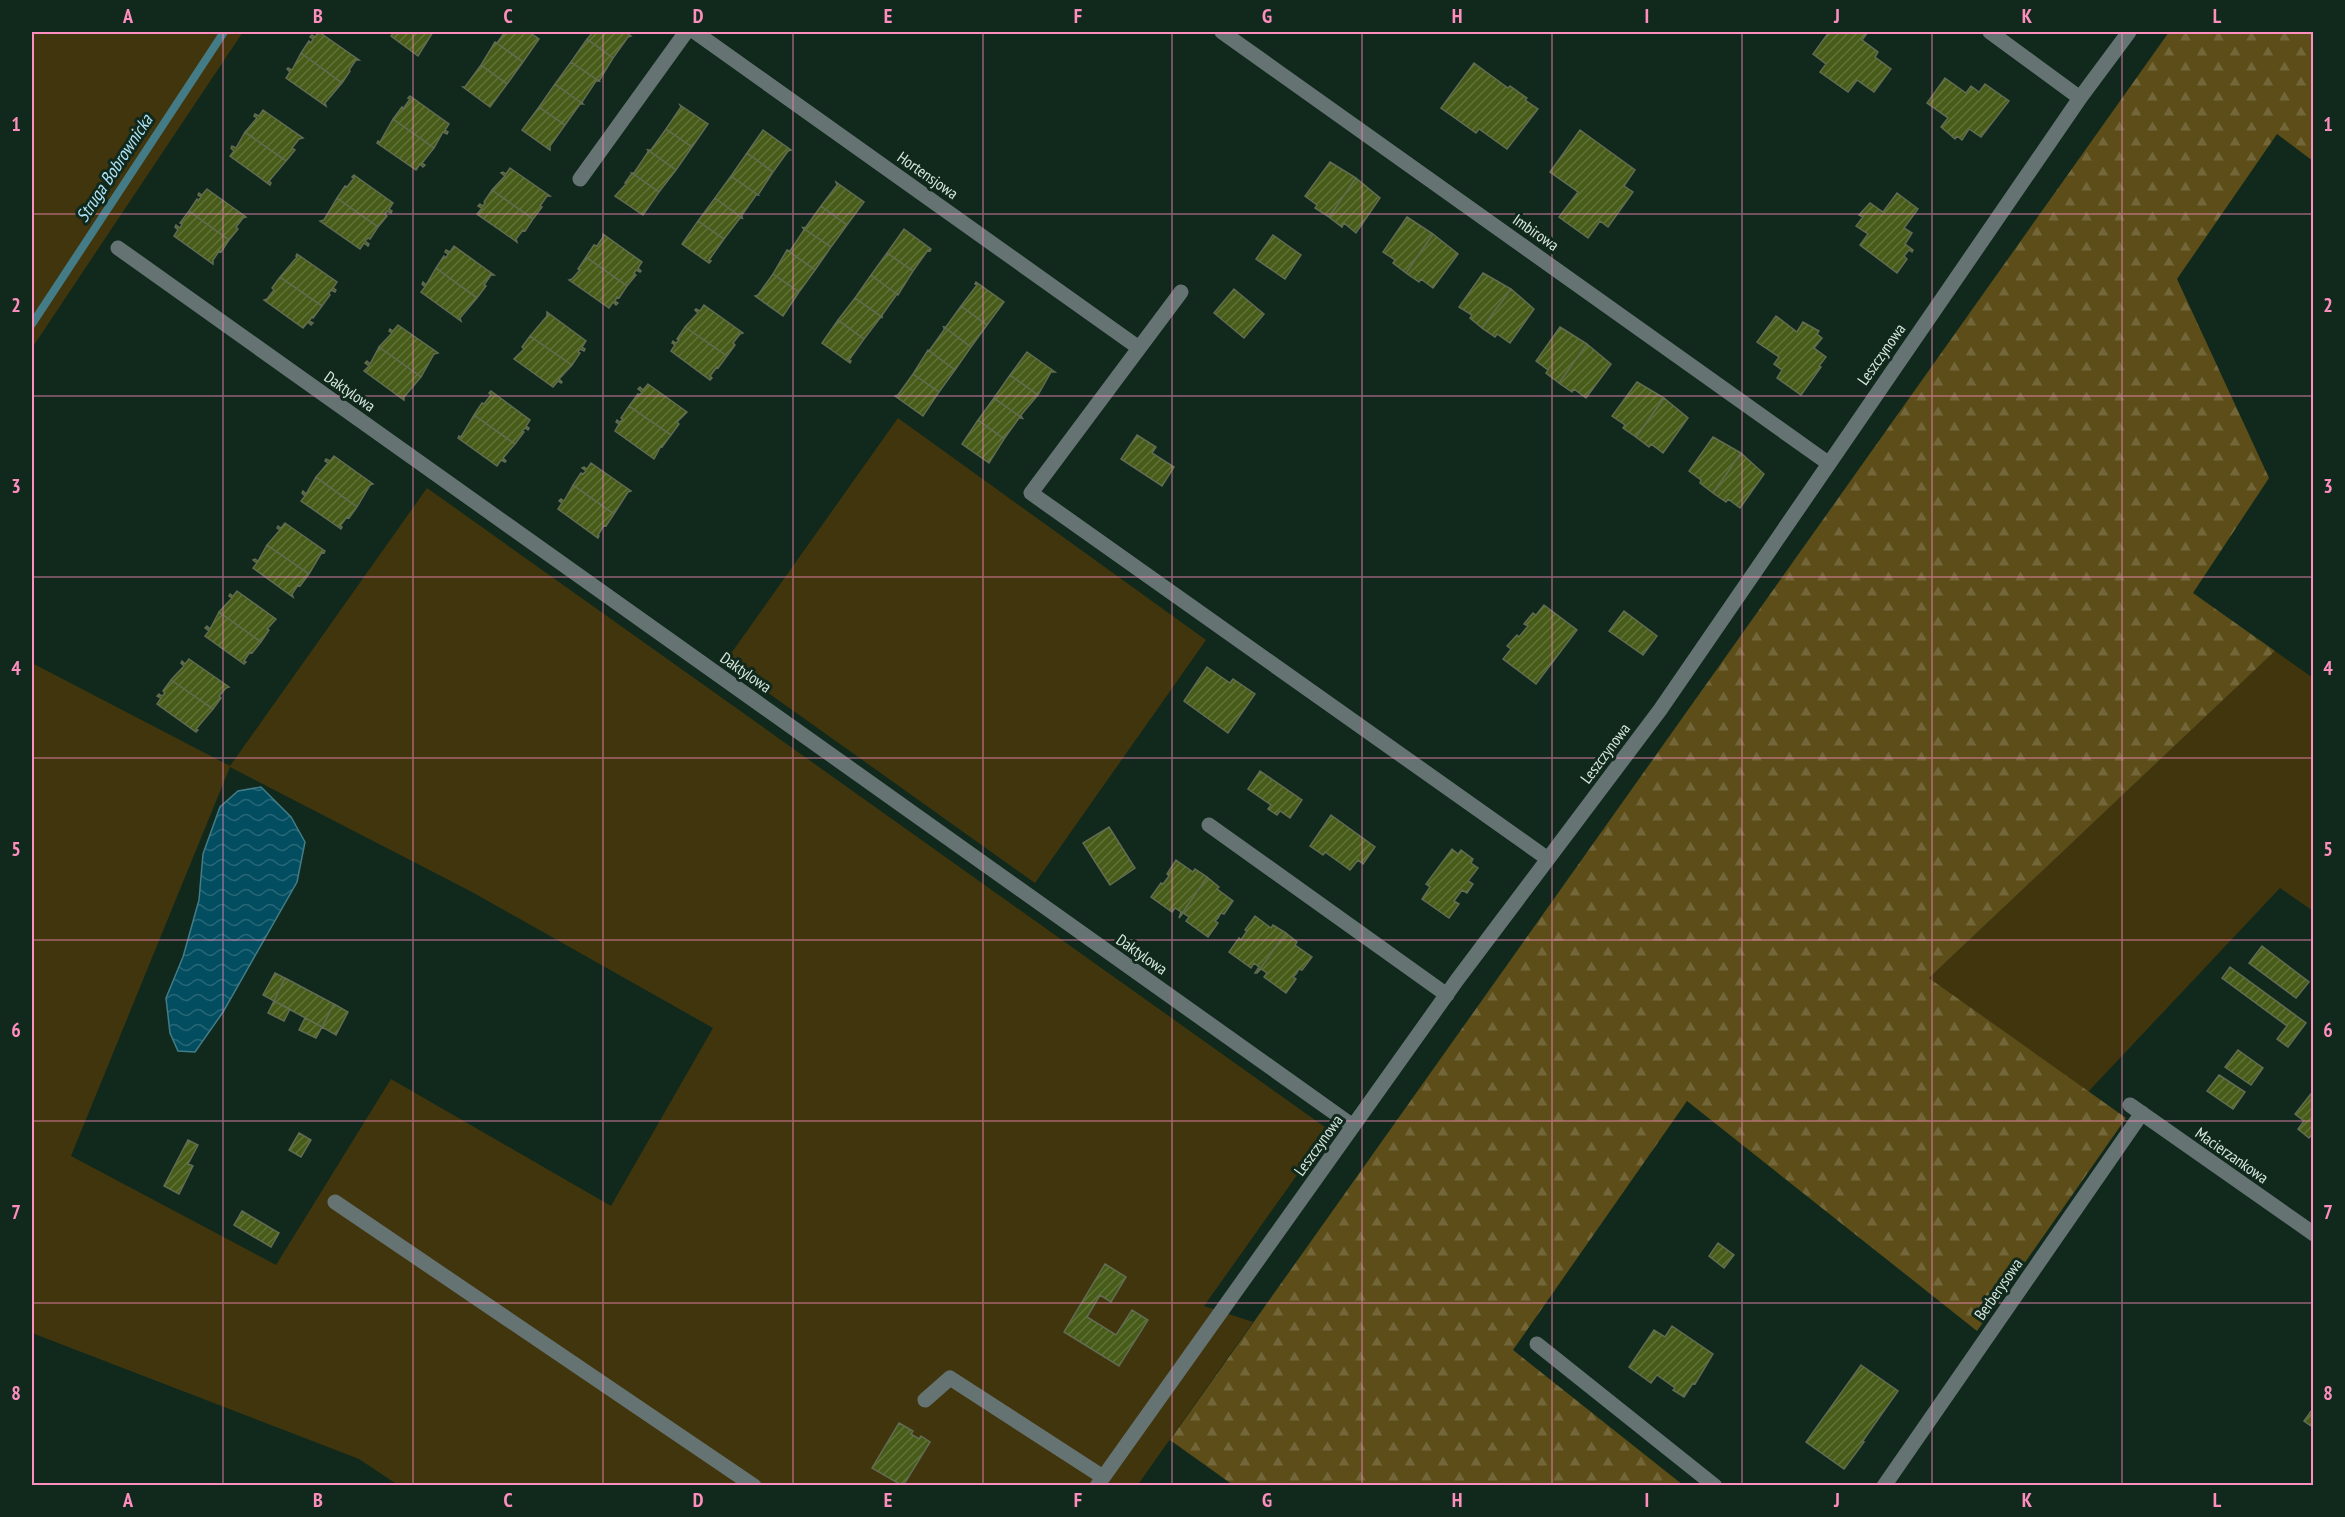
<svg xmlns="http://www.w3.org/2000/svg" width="2345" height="1517" font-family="'PT Sans Narrow',sans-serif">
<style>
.grass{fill:#41350d;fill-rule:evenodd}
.forest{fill:url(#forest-firs)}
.water{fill:url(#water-waves);stroke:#437c87;stroke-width:1.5}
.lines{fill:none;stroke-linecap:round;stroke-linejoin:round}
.stream{stroke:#437c87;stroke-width:8}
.building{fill:url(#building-hatch);stroke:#626c53;stroke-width:1.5}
.minor{stroke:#657473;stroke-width:15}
.grid{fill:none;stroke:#fe8ebe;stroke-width:1.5;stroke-opacity:0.55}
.labels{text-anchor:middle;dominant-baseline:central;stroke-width:6;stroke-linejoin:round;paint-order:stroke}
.street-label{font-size:16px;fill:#d9e8df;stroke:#10291c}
.water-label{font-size:18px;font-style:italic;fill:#afe3f7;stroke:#10291c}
.neatline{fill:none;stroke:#fe8ebe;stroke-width:2}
.grid-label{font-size:20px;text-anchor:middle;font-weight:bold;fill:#fe8ebe}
</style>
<defs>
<pattern id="forest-firs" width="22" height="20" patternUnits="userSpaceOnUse" patternTransform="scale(1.5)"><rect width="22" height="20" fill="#5c4d19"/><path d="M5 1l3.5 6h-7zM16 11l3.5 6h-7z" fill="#73673a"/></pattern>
<pattern id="water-waves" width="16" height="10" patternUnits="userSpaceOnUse" patternTransform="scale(1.5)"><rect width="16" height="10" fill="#034d61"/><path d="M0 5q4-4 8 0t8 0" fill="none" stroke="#276777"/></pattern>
<pattern id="building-hatch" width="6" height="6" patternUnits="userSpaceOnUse" patternTransform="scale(1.5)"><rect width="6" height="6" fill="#475c18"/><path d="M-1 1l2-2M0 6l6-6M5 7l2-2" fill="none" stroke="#617339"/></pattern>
</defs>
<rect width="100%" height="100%" fill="#10291c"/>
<path class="grass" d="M32,32H243L32,348Z
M898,418L1206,640L1035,883L725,662Z
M427,488L1329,1130L1204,1306L1253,1322L1137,1486L398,1485L359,1459L32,1333V663L230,766ZM230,767L472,892L713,1028L611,1206L391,1079L276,1265L71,1156Z
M2275,651L2313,678V911L2280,888L2088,1092L1929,978Z"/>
<path class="forest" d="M2169,32H2313V161L2277,134L2177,279L2269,478L2193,593L2275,651L1929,978L2126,1118L1977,1331L1687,1101L1513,1350L1683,1485H1233L1170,1440Z"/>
<path class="water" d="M261,787L291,817L305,842L297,882L223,1012L195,1052L178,1051L170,1033L166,998L183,957L199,900L203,854L220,807L238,791Z"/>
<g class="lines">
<path class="stream" d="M32,324L224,32"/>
</g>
<path class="building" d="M319,32L359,60H356L349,70L350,71L342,83L301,53L309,41L311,43L313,39L310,37L312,35L315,37Z
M394,32H433L418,56L391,36Z
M505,32H529L539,39L523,62L495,42L497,43Z
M593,32H625L631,36L628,37L613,58L587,39Z
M1829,32H1868L1862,40L1878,52L1875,57L1891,69L1874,92L1857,80L1848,92L1820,72L1826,64L1813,54Z
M587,39L613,58L599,81L571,62Z
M495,42L523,62L507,84L481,65Z
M301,53L342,83L325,103L326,106L286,78L290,72L287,69L288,68L292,70Z
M571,62L599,81H596L582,102L583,104L555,84Z
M1474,63L1508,88L1510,86L1527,98L1525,100L1538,109L1507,149L1479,129L1476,133L1441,108Z
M481,65L507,84L490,107L463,87H465Z
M1945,78L1966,93L1971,86L1979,92L1985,84L2009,101L1981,137L1969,129L1962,140L1957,136L1955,139L1941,127L1948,118L1927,103Z
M555,84L583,104H580L565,125L539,107Z
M410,96L449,124L445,130L448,132L447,134L443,132L434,148L393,119L402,107L403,109L410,99L408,98Z
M680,105L708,124L692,147L666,129L681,107Z
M539,107L565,125L550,146V150L522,130Z
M263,110L303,138L299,139L292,148L295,150L286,161L245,132L257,118L254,116L255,114L259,116Z
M393,119L434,148L422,163L425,165L423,167L420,164L416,170L377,143L378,141L380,142Z
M666,129L692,147L676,170L648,150H651Z
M763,130L791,150L788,151L773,172L747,153Z
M1580,130L1635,170L1624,186L1633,192L1608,227L1600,221L1588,238L1559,217L1578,192L1550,172Z
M245,132L286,161L269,181L271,183L270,185L230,156L234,151L231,148L232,146L236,148Z
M648,150L676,170L659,192L632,173H634L648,152Z
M747,153L773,172L758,195L731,176Z
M1330,162L1356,178L1329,217L1315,208L1317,205L1305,196Z
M510,168L550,196H547L540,206L542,207L533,219L492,190L505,176L501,173L503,172L506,174Z
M632,173L659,192L643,215L615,196L626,184L625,183Z
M354,175L393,203L389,209L392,211L391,213L387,211L385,214L387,216L378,227L337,198L345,186L347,187L354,178L352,177Z
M731,176L758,195H756L742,215V218L715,198Z
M1356,178L1380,198L1356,233L1344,223L1342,227L1329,217Z
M836,182L864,202L847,225L821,206L837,185Z
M207,189L246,217L243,218L236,227L238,229L229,240L189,211L197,199L198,201L201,197L198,195L199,193L202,195Z
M492,190L533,219L525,231L523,230L516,239L517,242L477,214L482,208L478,206L480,204L483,206L485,203L484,202Z
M1897,193L1918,209L1904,228L1912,233L1905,244L1913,250L1912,252L1909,250L1904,256L1907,259L1897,273L1860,245L1868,234L1856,226L1863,217L1859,215L1870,203L1883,212Z
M337,198L378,227L370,239L368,238L365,241L369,244L368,246L364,243L360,249L320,221L324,220Z
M715,198L742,218H740L724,239L698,221Z
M821,206L847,225L831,247L803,228L806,227Z
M189,211L229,240L221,252L219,251L213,260V264L174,236L178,230L175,227L176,225L180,228L182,224L180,223Z
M1407,217L1433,234L1406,273L1393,263L1395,260L1383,252Z
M698,221L724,239L709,260L711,261L709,263L682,244Z
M803,228L831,247L815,270L787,250L790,251L804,230Z
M904,229L931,249L930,251L928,250L913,271L887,253Z
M603,234L642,262L638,268L641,271L640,272L636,270L634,273L636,275L627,286L586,257L594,245L597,246L603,237Z
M1433,234L1458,254L1433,288L1421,279L1419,282L1406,273Z
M1273,235L1301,255L1285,279L1256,259Z
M454,246L494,275H491L484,285L486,286L477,298L436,268L444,256L446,258L448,254L445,252L446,250L450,252Z
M787,250L815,270L799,292L773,274Z
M887,253L913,271L898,295L871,275Z
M297,254L337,282L333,288L336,290L335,292L331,290L329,293L330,295L322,306L280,277L297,257L296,256Z
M586,257L627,286L619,298L617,297L615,301L618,303L616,305L613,302L609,308L569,280L572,279L580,270L578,269Z
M436,268L477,298L460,318L461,321L421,292L425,287L422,284L423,282L426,285Z
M1483,273L1511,289L1482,328L1470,318L1472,315L1459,307Z
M773,274L799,292L783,316L755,296L758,295Z
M871,275L898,295L897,294L882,315V317L855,298Z
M280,277L322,306L313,318L312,317L309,321L313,323L311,325L308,322L303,328L264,300L267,299L274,290L272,288Z
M976,282L1004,302L987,325L961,306L977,285L975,284Z
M1234,289L1264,314L1244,338L1214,313Z
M1511,289L1534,309L1510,343L1497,334L1495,337L1482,328Z
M855,298L882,317L880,318L864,339L838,320Z
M704,305L743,333L740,334L733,343L735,345L727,356L685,327L698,313L695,310L696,309L700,311Z
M961,306L987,325L971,347L944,327H946Z
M547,312L586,341L582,347L585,349L584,351L580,349L578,352L580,353L572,365L530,336L547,316Z
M1776,316L1797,332L1803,322L1819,331L1817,334L1822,338L1814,348L1826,357L1819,366L1821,367L1801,395L1777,378L1782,370L1774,364L1779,357L1757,342Z
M838,320L864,339L849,360L851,361L850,363L822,343Z
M398,325L438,353L434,354L421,377L379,347L392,333L389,331L390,329L393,331Z
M685,327L727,356L718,368L717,367L710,376L712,378L710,380L671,351L675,345L672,343L673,341L676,343L679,340L677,339Z
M944,327L971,347L955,370L928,350L929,351L944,330Z
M1560,327L1587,344L1559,383L1546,373L1548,370L1536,361Z
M530,336L572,365L559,379L562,382L561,383L558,381L553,387L514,359L524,349L522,347Z
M1587,344L1611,364L1586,398L1574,389L1572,392L1559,383Z
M379,347L421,377L404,397V400L364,371L369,366L365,363L367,361L370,364Z
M928,350L955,370L939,392L913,374Z
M1027,352L1055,372H1051L1038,395L1010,375Z
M913,374L939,392L923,416L895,396L898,395Z
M1010,375L1038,395L1021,415L1022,418L994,398Z
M1637,382L1664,398L1636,437L1623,428L1625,425L1612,416Z
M648,384L687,412L677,422L679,424L671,435L629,406L638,394L639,395L642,392L638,389L640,387L643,390Z
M491,391L530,420L526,426L529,428L528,430L525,428L522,431L524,432L515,444L474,415L482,403L484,404L491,395L489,393Z
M994,398L1022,418H1019L1004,439L978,420Z
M1664,398L1688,418L1663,453L1651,444L1649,447L1636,437Z
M629,406L671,435L662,447L661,446L654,459L615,431L619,424L616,422L617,420L620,422L623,419L621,418Z
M474,415L515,444L503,458L506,461L505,462L501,460L497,466L458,438L459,436L461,437Z
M978,420L1004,439L989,463L962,444Z
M1137,435L1156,447L1152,453L1174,467L1162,486L1121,459Z
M1713,437L1741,453L1713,493L1700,483L1701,480L1689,471Z
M1741,453L1764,474L1740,508L1728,499L1726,502L1713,493Z
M334,456L373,484L370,485L357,507L316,477L328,463L325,461L326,459L330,461Z
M591,463L631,491L628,492L614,514L573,485L581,473L583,474L586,471L582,468L584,467L587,469Z
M316,477L357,507L349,518L347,517L340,526L342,527L341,529L301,501L305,496L302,493L303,491L306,494Z
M573,485L614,514L606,526L604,525L598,535L599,536L598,538L558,509L562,503L559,501L561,499L564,501Z
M285,523L325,551L324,553L322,552L309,574L267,545L280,530L277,528L278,526L281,528Z
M267,545L309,574L300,586L298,585L292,594L293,597L253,568L257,563L253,560L255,559L258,561Z
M237,591L276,619L267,629L269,630L261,642L219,612L232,598L229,596L230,594L233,596Z
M1544,605L1577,630L1536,684L1503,659L1511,649L1507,646L1517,635L1519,637L1528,626L1524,624L1533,613L1536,615Z
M1624,611L1657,636L1643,655L1609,631Z
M219,612L261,642L252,653L250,652L244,661L246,662L244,664L205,636L209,631L205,628L207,626L210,629Z
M189,659L229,687L226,688L219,696L221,698L213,709L171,680L184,666L181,663L182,661L185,664Z
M1207,667L1230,683L1233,679L1255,694L1228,733L1184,701Z
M171,680L213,709L196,729L198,730L196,732L157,704L161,698L157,696L159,694L162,696L165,693L163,691Z
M1260,771L1302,800L1290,818L1280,811L1277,815L1268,809L1271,805L1248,789Z
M1331,815L1375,847L1363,864L1358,860L1350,870L1325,852L1323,855L1310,846Z
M1109,827L1135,868L1110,885L1083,843Z
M1452,849L1458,854L1461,850L1473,859L1471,863L1478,868L1468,881L1473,884L1467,893L1462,890L1454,901L1459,904L1449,918L1422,899L1430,887L1426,884Z
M1176,860L1193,872L1195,869L1207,877L1179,918L1181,912L1175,908L1172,912L1151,897L1161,883L1163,884L1169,876L1167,874Z
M1207,877L1219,887L1217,889L1233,901L1224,914L1221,913L1218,918L1215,921L1218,923L1208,937L1186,921L1189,917L1183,913L1179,918Z
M1255,916L1271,928L1273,925L1286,933L1257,973H1255L1259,967L1254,963L1251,968L1229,952L1239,938L1241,940L1247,931L1245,930Z
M1286,933L1297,942L1295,945L1312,957L1302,970L1299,969L1296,974L1293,977L1296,979L1286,993L1264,977L1267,973L1261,969L1257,973Z
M2262,946L2309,982L2296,998L2249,963Z
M2230,967L2306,1023L2288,1047L2277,1039L2287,1026L2222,978Z
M275,973L285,978L274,1001L263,995Z
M285,978L334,1004L322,1027L274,1001Z
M274,1001L290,1009L284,1021L268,1013Z
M334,1004L348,1012L336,1035L322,1027Z
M305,1018L322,1027L316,1038L299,1030Z
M2238,1050L2263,1068L2251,1085L2225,1067Z
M2219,1075L2245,1092L2233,1109L2207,1091Z
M2314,1090V1132L2309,1138L2298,1129L2304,1121L2295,1114Z
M299,1133L311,1140L301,1157L289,1150Z
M188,1140L198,1145L188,1164L193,1166L179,1194L164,1186Z
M242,1211L279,1233L271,1247L234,1225Z
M1718,1243L1734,1255L1724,1268L1709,1256Z
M1105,1264L1126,1277L1111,1302L1100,1295L1087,1317L1116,1335L1132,1310L1148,1320L1119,1366L1064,1332Z
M1672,1326L1713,1354L1695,1384L1693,1383L1684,1397L1673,1390L1675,1388L1657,1375L1651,1383L1629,1367L1654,1330L1665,1337Z
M1861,1365L1898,1391L1862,1442H1864L1844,1469L1806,1442Z
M2314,1407V1428L2304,1421Z
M899,1423L913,1431L911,1434L919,1439L921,1436L930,1442L903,1486L872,1468Z"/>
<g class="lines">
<path class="minor" d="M695,32L1139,348
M1222,32L1828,463
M1990,32L2080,98
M580,179L686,32
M118,248L1353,1126
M1181,292L1031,493L1548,859
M1209,825L1447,995
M2130,1105L2314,1234
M335,1202L754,1486
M1537,1344L1715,1486
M925,1400L950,1378L1103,1477
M1097,1486L1457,980L1660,710L2080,98L2129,32
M1884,1486L2142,1113"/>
</g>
<path class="grid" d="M223,32V1486M413,32V1486M603,32V1486M793,32V1486M983,32V1486M1172,32V1486M1362,32V1486M1552,32V1486M1742,32V1486M1932,32V1486M2122,32V1486M32,214H2314M32,396H2314M32,577H2314M32,758H2314M32,940H2314M32,1121H2314M32,1303H2314"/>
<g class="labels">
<g class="street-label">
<text transform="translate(928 175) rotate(35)">Hortensjowa</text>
<text transform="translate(1536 232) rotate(35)">Imbirowa</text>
<text transform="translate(1881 354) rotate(-55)">Leszczynowa</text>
<text transform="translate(350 391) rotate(35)">Daktylowa</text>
<text transform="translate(746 672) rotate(35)">Daktylowa</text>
<text transform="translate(1605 753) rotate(-53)">Leszczynowa</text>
<text transform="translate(1142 954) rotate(35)">Daktylowa</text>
<text transform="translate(1318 1145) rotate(-54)">Leszczynowa</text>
<text transform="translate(2232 1155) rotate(35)">Macierzankowa</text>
<text transform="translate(1998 1289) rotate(-55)">Berberysowa</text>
</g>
<g class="water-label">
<text transform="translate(114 168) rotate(-57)">Struga Bobrownicka</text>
</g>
</g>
<rect width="2345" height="1517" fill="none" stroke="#10291c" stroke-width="66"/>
<rect x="33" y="33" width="2279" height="1451" class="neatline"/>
<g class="grid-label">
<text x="128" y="23">A</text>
<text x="318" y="23">B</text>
<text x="508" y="23">C</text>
<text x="698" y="23">D</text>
<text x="888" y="23">E</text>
<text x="1078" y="23">F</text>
<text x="1267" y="23">G</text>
<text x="1457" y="23">H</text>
<text x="1647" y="23">I</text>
<text x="1837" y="23">J</text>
<text x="2027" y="23">K</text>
<text x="2217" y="23">L</text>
<text x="16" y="131">1</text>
<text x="2328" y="131">1</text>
<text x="16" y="312">2</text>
<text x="2328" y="312">2</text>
<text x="16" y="493">3</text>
<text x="2328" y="493">3</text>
<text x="16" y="675">4</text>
<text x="2328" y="675">4</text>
<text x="16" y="856">5</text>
<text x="2328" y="856">5</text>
<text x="16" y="1037">6</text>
<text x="2328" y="1037">6</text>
<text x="16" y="1219">7</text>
<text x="2328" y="1219">7</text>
<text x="16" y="1400">8</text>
<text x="2328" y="1400">8</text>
<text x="128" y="1507">A</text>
<text x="318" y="1507">B</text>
<text x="508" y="1507">C</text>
<text x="698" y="1507">D</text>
<text x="888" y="1507">E</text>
<text x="1078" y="1507">F</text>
<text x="1267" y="1507">G</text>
<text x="1457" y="1507">H</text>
<text x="1647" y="1507">I</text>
<text x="1837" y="1507">J</text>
<text x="2027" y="1507">K</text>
<text x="2217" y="1507">L</text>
</g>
</svg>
